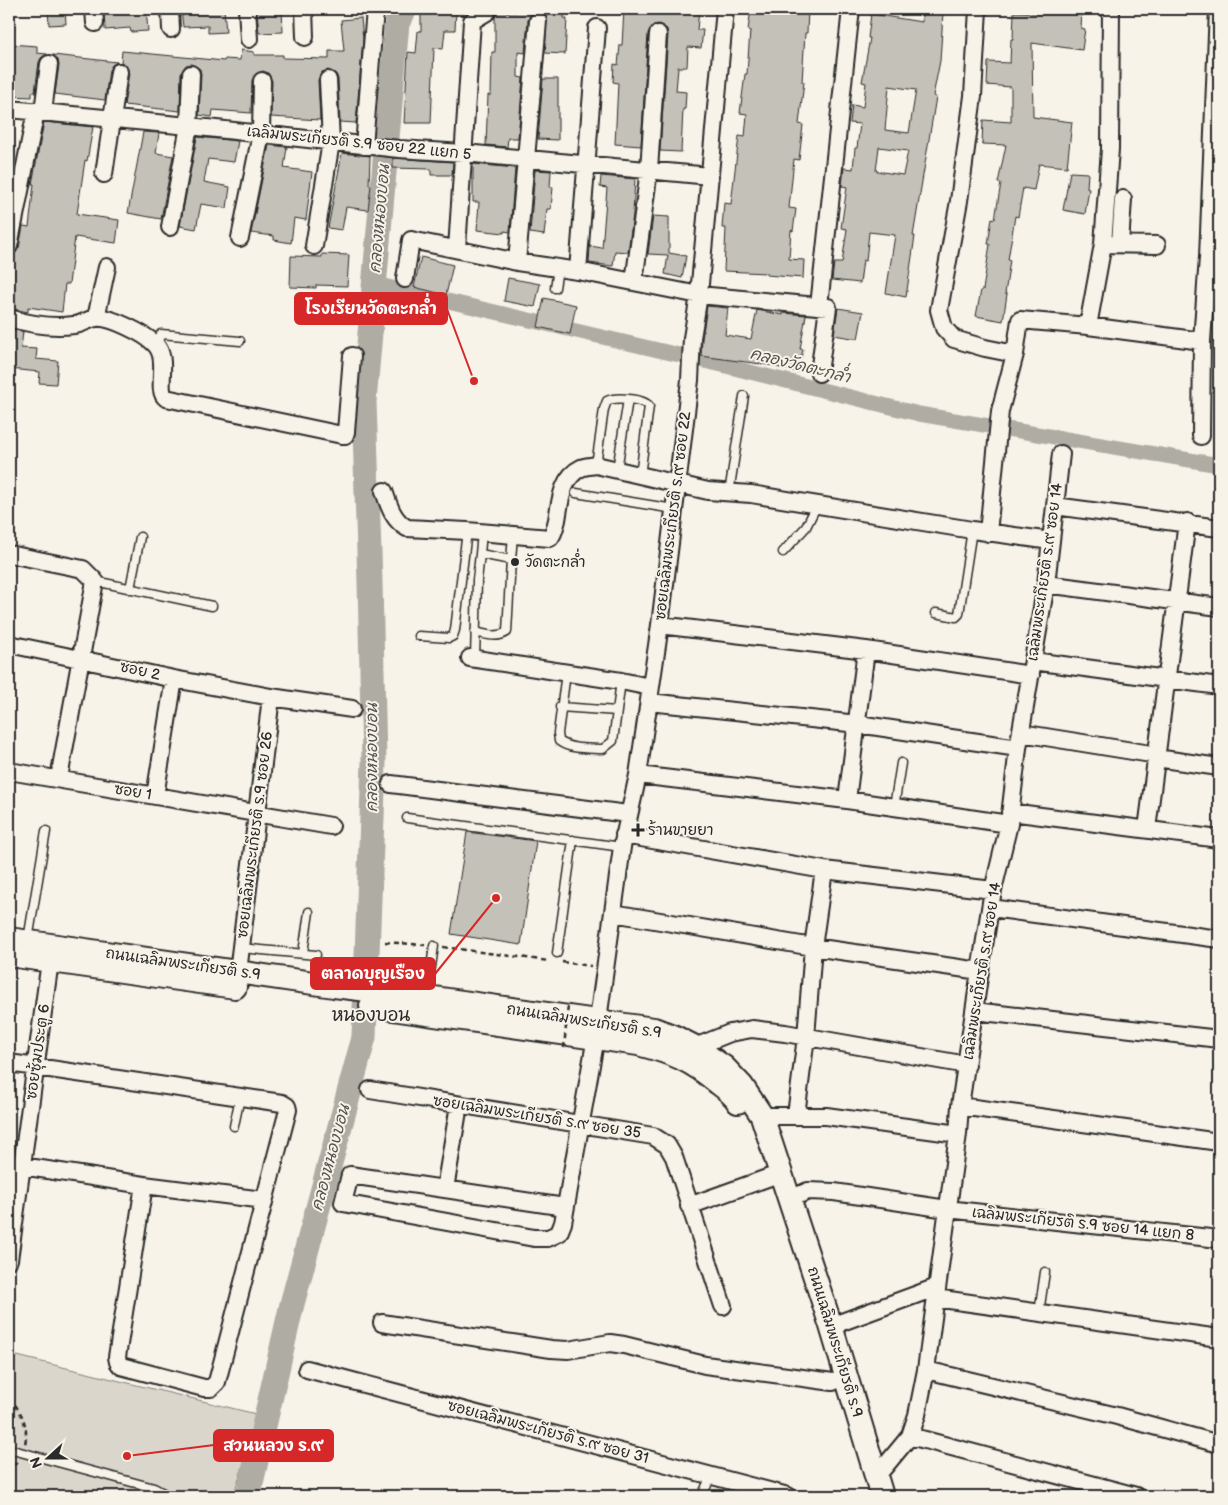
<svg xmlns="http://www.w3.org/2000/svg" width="1228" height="1505" font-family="'Balsamiq Sans','Playpen Sans Thai',sans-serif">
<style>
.green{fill:#dad6cc;stroke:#82807c}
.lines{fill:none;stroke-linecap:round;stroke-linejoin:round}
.canal{stroke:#afaca4;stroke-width:15}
.river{stroke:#afaca4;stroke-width:25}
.building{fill:#c4c1b9;stroke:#2b2b2b;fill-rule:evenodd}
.lane-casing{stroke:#2b2b2b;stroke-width:11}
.street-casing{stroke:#2b2b2b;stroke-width:20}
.secondary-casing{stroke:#2b2b2b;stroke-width:26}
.path{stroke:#2b2b2b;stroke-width:2.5;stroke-dasharray:5 4;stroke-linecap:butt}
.lane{stroke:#f7f3e8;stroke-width:8}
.street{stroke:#f7f3e8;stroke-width:16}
.secondary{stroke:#f7f3e8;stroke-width:22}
.path-bridge{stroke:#2b2b2b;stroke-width:2.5;stroke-dasharray:5 4;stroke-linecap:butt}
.poi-dot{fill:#2b2b2b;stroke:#f7f3e8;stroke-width:2}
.labels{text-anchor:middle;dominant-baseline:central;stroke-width:4;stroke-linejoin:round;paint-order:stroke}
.street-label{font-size:15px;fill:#2b2b2b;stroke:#f7f3e8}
.poi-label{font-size:15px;fill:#2b2b2b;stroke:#f7f3e8;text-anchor:start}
.water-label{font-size:16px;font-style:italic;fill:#53524f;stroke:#f7f3e8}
.quarter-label{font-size:18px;fill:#2b2b2b;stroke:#f7f3e8}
.leader{fill:none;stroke:#d62828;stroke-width:2}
.callout-dot{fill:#d62828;stroke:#f7f3e8;stroke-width:2}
.callout{fill:#d62828;stroke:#d62828;stroke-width:2}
.callout-label{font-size:16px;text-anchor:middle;font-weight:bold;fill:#fff}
</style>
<rect width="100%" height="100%" fill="#f7f3e8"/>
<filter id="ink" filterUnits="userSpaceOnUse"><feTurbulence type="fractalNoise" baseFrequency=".02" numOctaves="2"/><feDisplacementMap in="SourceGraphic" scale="10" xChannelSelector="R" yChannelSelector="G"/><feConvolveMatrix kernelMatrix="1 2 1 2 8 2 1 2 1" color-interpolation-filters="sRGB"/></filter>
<g filter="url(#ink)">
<path class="green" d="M9,1354L260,1415L233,1496H9Z"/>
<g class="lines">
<path class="canal" d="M375,284L722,365L919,414L1219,465"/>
<path class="river" d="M248,1496L292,1304L364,1037L374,762L370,582L364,402L397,23L405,9"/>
</g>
<path class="building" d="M48,9H65L66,24L49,25Z
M104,9H146L148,31L131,32L130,28L105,30Z
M181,9H224L226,32L208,33V26L183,27Z
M282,9L283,32L259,33L257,11Z
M421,9H456L455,30H445L443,49L434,48L431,123H404L408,52L416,53L418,31H421Z
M517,9H564V18H567L565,54L545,53L547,17L544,13L539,11L534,12L530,15L528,20L525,53L518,52V77L523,78L518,138H508L507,147L486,145L488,95H491L492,52H495V18L497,12H517Z
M624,9H699L697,30H703L701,48L688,47L687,67H678L676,91L686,92L685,109H683L681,152L660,151L668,35L667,29L659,24L653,25L648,33L641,146L615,144L618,83L613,82L614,64L618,65L620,45H622Z
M751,9H808L807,33H805L802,82H804L799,124L803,125L799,160L794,159L789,208L796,209L793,231L791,230L789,259L804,260L803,278L766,275V273L724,271L726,228H722L724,203L731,204L739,136L745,137L747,114L740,113L745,74H747L750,30H748Z
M1046,9H1082L1081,28L1085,29L1082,50L1032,43L1033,117L1072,122L1067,167L1039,164L1034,190L1023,188L1018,217L1015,216L1008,260H1010L1005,294H1007L1003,321L976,316L981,290H983L990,244H988L992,218L995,219L1001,183H998L1006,145L982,144L983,120L1011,122V87L987,85L988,62L1010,63L1011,39H1013L1014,12L1046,13Z
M922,10L943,11L942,30L940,61L933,96L936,97L913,236H915L906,297L886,293L895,235L869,232L866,261L863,260L860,283L832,280L834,263H842L847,229L841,228L847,187L842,186L844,168L853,169L855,148H857L860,124L850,123L852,105L863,107L866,83L862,82L870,38H868L871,14L922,22ZM889,86L916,90L909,133L885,130ZM879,147L908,151L903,175L876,171Z
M361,18L363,39L356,123L340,122L338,79L336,74L328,70L322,72L318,80L320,120L271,117L272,81L268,73L263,71L257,73L252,80L251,113L213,110L212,117L199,115L201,74L200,69L192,64L186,65L181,73L180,111L124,105L129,73L126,65L121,62L122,51L224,61L225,59L240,60L241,50L254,52V55H283V58L329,59V51H344L341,20Z
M10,44L37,46V53L47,54L41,58L39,62L35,92H32V97L9,96Z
M53,55L117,62L112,65L109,70L105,100L55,94L59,65L58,60Z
M543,79H558V140L538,139Z
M44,122L93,127L87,161L85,160L77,214L119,220L116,243L75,237L69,284H65L62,312L28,307V312L9,308V269L10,261L12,262L13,255L19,248L23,226L29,227L34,184H32Z
M143,132L159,133L156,153L173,156L161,219L128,213Z
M197,137L238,141L234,162L208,159L204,182L230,187L227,208L201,204L196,229L180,226Z
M269,145L287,147L284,168L312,172L306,220L294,218L291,243L274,240V236L251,233Z
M342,153L370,156L369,185H371L368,210L346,207L342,230L328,228Z
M393,158L453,162L452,175H431V169L393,168Z
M473,164L515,168L510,232L504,231V233L477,230L479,202H473Z
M535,170L551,171L550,187H553L551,209H547L544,235L530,233Z
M1070,172L1088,173L1087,188L1089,189L1085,214L1063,210Z
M601,176L635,179L633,214L628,252L615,251L613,266L589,263L590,246L602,248L607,188L600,187Z
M653,216L669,217V253L686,256L682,278L665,274L668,255L648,254Z
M322,254L349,255L347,286L316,285V288L290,287L291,256L322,257Z
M421,257L453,265L446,295L414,287Z
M508,278L540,284L535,307L504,301Z
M544,298L576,305L570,334L538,327Z
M707,306L728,308L725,335L751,339L757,310L783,315V313L806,315L800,349H803L798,372L776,367V366L701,356L702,339Z
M838,308L863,312L858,339L834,335Z
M9,328L23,332L21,348L37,349L36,359L58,361L56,384L39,383L40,372L9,369Z
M467,832L536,841L521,945L451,934Z"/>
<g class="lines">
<defs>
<path id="lane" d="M555,288L558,268
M156,345L161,334L240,341
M596,465L604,409L607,401C615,396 644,399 649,406L640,476
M617,470L628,399
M576,493L674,509
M729,493L744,396
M783,552L806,527L817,505
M480,554L482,532
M511,560L513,535
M95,581L212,606
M130,589L140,537
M936,613L956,617L959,614L972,530
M475,632C486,634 496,639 507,632L511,560L480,554L477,580L475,659
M419,636L449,638L453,636L455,630L467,531
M566,673L558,733L559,741C571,750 589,748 603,749L613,741L621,681
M560,707L617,711
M894,807L901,763
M407,818L622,847
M28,940L46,831
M241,948L316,955
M303,953L309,912
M557,953L573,840
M427,995L434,946
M234,1126L240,1097
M1039,1313L1045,1272
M9,1449L154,1488L169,1496
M702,1496L711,1476"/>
<path id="street" d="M94,9L95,23
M170,9L171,29
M247,9L249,39
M304,9L305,37
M978,9L973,96L959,201L939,310L944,328L954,339L985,348L1015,354
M9,109L189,126L399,149L464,153L710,176
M43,112L49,64
M364,146L375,9
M104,174L119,72
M170,227L189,126L191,74
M240,238L261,134L262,81
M1103,244L1157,245
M1120,244L1123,199
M9,246L36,111
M314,246L331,142L328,80
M457,249L472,21L487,12
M517,262L538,21
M578,271L597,28
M405,279L411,240L517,262L578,271L699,295L828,307L819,373
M634,282L649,170L658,34
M819,306L851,9
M9,318C29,324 52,328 74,325C81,325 88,319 96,318C110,316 145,334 155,344C170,359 155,390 166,398L342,435H345L346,432L352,356
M96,318L107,267
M1088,326L1103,244L1110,149L1111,9
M1201,436L1202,341L1208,257L1218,9
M384,491C389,506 393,520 407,528L467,531L550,538C554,534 555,527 557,520C560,502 562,477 581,468C585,466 592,466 596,465L708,491L751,494L972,530L1051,541
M1055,506L1219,528
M988,533L1000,411L1015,354L1020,320L1088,326L1202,341
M9,554L83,569L95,581L59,778
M1046,584L1219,607
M660,625L866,650L1031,675
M9,644L174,679L271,697L352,709
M470,658L621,681L650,687
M1033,661L1219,686
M649,702L858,724L1018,748
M1021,733L1157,755
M1156,758L1219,767
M9,771L331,826
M638,775L847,800L1009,824
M391,784L628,814
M155,796L174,679
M847,800L866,650
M1010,812L1219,839
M1147,829L1187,522
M624,835L824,870L993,890
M991,908L1219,939
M613,913L813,947L980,971
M238,972L271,697
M974,1011L1219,1039
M598,1020L622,847L638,775L660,625L690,380L692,338L699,295L725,9
M695,1047L730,1033L752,1029L785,1033L967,1065
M9,1063L282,1103L287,1106L288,1110L217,1382L211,1388H204L121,1366L118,1362L117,1357L144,1185
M370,1090L653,1136L667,1145L674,1157L723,1306
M960,1106L1219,1142
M796,1115L806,1037L813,947L824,870
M762,1116H826L958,1134
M9,1164L144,1185L264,1200
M445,1189L459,1105
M790,1199L808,1191L834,1192L947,1209L1219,1239
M689,1206L770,1177
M565,1207L350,1175L343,1203L534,1238H548L559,1233L563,1223L596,1037
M9,1260L50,961
M935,1298L1219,1338
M382,1323L551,1349L568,1350L610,1343L624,1345L705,1365L833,1382
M831,1326L937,1287
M307,1369L788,1496
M926,1370L1117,1416L1219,1444
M910,1436L1136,1496
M876,1477L910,1436L917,1415L926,1370L958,1134L960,1106L980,971L993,890L1009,824L1018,748L1046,584L1061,454"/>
<path id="secondary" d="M9,939L334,986L427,997L654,1029L673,1036L695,1047L724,1067L742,1086L762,1116L831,1326L882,1496
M9,955L235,987
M371,1006L638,1044C673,1053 691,1060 718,1083C726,1089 733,1094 738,1102"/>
</defs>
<use href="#lane" class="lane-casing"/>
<use href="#street" class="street-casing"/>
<use href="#secondary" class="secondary-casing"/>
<path class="path" d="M385,942L425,945
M443,947L549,961
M562,962L591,966
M9,1398C21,1410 29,1426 25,1444
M9,1472L17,1462"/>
<use href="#lane" class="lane"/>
<use href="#street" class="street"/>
<use href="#secondary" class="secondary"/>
<path class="path-bridge" d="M564,1048L568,1005"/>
</g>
</g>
<g class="poi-dot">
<circle cx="515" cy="562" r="5"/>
<path d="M635.5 822.5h5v5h5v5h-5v5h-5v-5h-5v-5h5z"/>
</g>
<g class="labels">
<g class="street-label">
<text transform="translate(359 143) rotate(6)">เฉลิมพระเกียรติ ร.9 ซอย 22 แยก 5</text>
<text transform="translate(673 516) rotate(-83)">ซอยเฉลิมพระเกียรติ ร.๙ ซอย 22</text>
<text transform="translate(1045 572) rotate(-82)">เฉลิมพระเกียรติ ร.๙ ซอย 14</text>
<text transform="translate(140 671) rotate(13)">ซอย 2</text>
<text transform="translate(133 792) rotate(10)">ซอย 1</text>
<text transform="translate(255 835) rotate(-83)">ซอยเฉลิมพระเกียรติ ร.9 ซอย 26</text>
<text transform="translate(183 964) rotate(8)">ถนนเฉลิมพระเกียรติ ร.9</text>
<text transform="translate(982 971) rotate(-81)">เฉลิมพระเกียรติ ร.๙ ซอย 14</text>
<text transform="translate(584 1021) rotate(9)">ถนนเฉลิมพระเกียรติ ร.9</text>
<text transform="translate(38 1052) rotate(-82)">ซอยซุ้มประตู 6</text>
<text transform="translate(537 1117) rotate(9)">ซอยเฉลิมพระเกียรติ ร.๙ ซอย 35</text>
<text transform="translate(1083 1224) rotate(6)">เฉลิมพระเกียรติ ร.9 ซอย 14 แยก 8</text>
<text transform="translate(835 1342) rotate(73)">ถนนเฉลิมพระเกียรติ ร.9</text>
<text transform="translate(548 1432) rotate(15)">ซอยเฉลิมพระเกียรติ ร.๙ ซอย 31</text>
</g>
<g class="poi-label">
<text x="525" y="562">วัดตะกล่ำ</text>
<text x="648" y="830">ร้านขายยา</text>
</g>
<g class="water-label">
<text transform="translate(380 219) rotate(-85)">คลองหนองบอน</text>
<text transform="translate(800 366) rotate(14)">คลองวัดตะกล่ำ</text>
<text transform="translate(372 758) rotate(-90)">คลองหนองบอน</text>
<text transform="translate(331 1158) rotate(-75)">คลองหนองบอน</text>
</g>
<g class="quarter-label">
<text x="371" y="1015">หนองบอน</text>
</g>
</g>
<path class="leader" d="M474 381L447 309M496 898L435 974M127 1456L214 1445"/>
<g class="callout-dot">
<circle cx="474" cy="381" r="5"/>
<circle cx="496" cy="898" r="5"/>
<circle cx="127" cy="1456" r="5"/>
</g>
<g class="callout">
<rect x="295" y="293" width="152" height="31" rx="5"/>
<rect x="311" y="958" width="124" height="31" rx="5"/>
<rect x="214" y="1430" width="119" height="31" rx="5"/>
</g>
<g class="callout-label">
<text x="371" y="314">โรงเรียนวัดตะกล่ำ</text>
<text x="373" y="979">ตลาดบุญเรือง</text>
<text x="273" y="1451">สวนหลวง ร.๙</text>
</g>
<rect width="1228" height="1505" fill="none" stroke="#f7f3e8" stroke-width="30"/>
<rect x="15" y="15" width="1198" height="1475" fill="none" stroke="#2b2b2b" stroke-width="2" filter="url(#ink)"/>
<g transform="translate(48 1458) rotate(249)" stroke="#f7f3e8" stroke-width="4" paint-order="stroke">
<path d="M0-4L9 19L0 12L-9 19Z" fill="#2b2b2b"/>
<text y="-8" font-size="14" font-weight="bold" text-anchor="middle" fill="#2b2b2b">N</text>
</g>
</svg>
